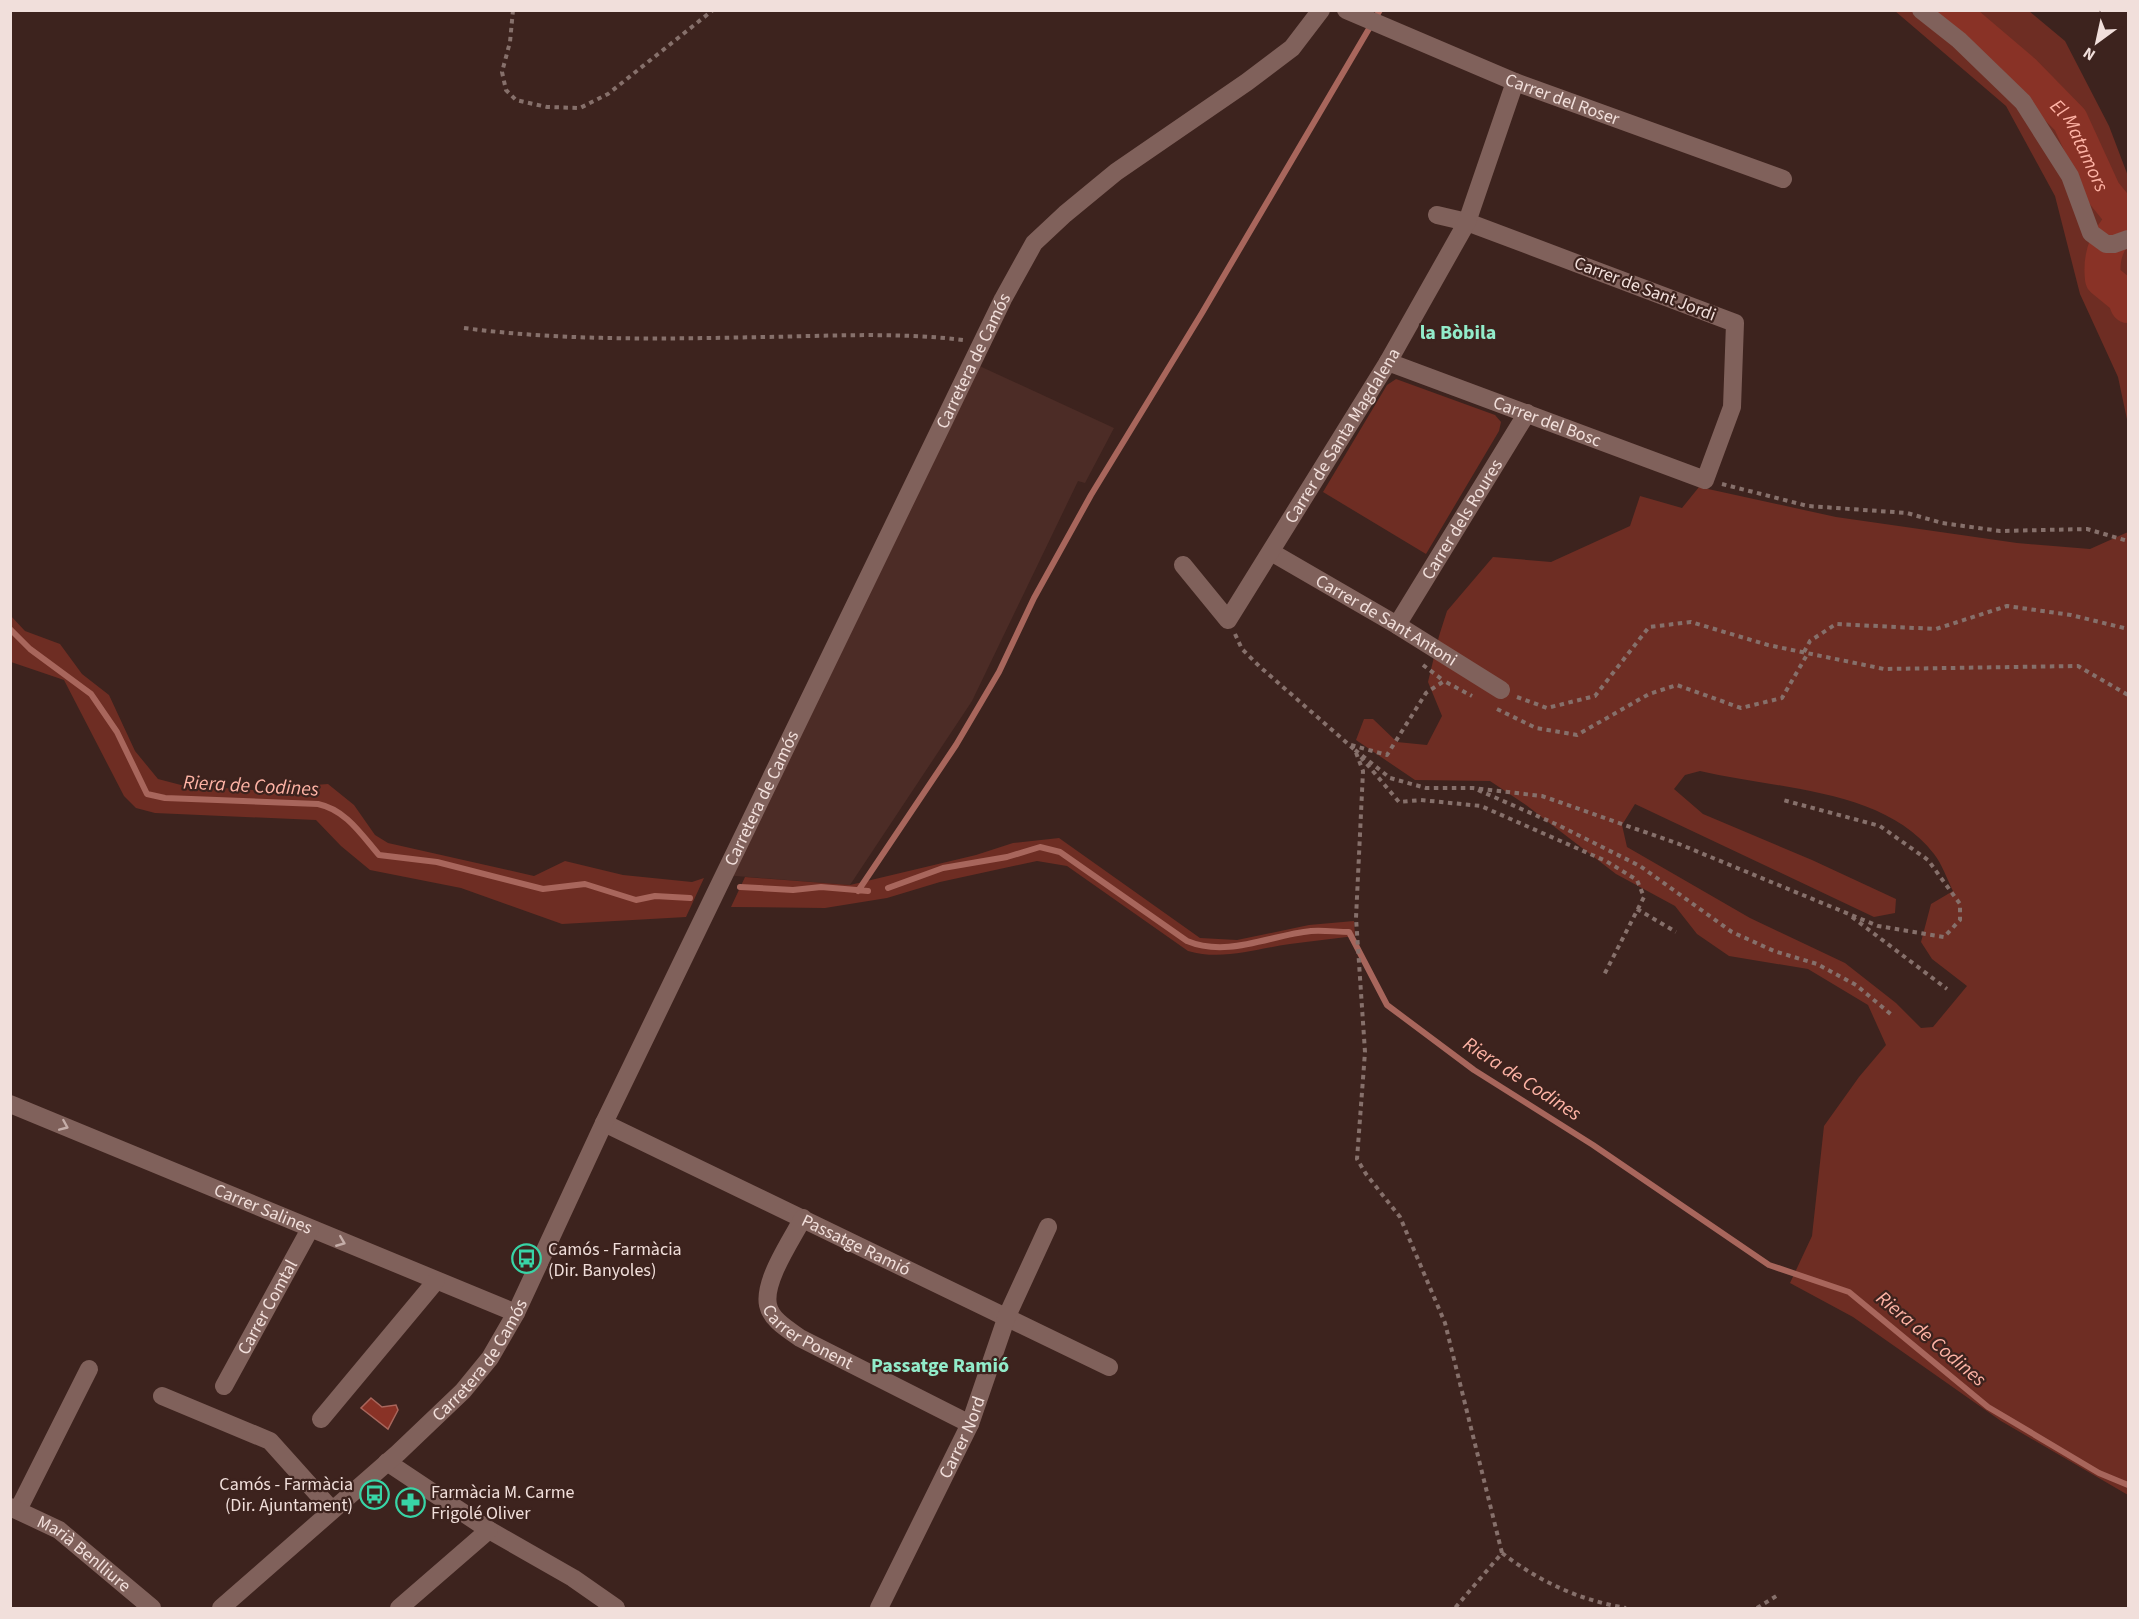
<svg xmlns="http://www.w3.org/2000/svg" width="2139" height="1619" font-family="'Source Sans 3',sans-serif">
<style>
.built{fill:#4c2c26}
.green{fill:#6e2d23;fill-rule:evenodd}
.water{fill:#893226;stroke:#a8665c;stroke-width:1.5}
.lines{fill:none;stroke-linecap:round;stroke-linejoin:round}
.stream{stroke:#a8665c;stroke-width:6}
.river{stroke:#893226;stroke-width:36}
.path{stroke:#86706b;stroke-width:4;stroke-dasharray:4.5 4.5;stroke-linecap:butt}
.street{stroke:#80615b;stroke-width:18}
.secondary{stroke:#80615b;stroke-width:18}
.oneway{stroke:#c4ada8}
.labels{text-anchor:middle;dominant-baseline:central;stroke-width:4.5;stroke-linejoin:round;paint-order:stroke}
.street-label{font-size:18px;fill:#f1dfdb;stroke:#3d231e}
.poi-label{font-size:18px;fill:#f1dfdb;stroke:#3d231e;text-anchor:start}
.water-label{font-size:20px;font-style:italic;fill:#feb3a5;stroke:#3d231e}
.neighbourhood-label{font-size:20px;font-weight:bold;fill:#92ecca;stroke:#3d231e}
</style>
<rect width="100%" height="100%" fill="#3d231e"/>
<path class="built" d="M973,363L1114,428L1085,483L1078,481L972,701L850,885L724,875Z"/>
<path class="green" d="M1895,11H2029L2065,41L2109,126L2128,176V424L2118,377L2080,294L2055,196L2006,106Z
M1396,379L1495,415L1501,422L1499,431L1426,554L1323,492L1387,385Z
M1699,487L1836,517L2017,543L2090,549L2128,532V1495L2001,1421L1853,1317L1790,1283L1812,1236L1824,1126L1859,1077L1886,1045L1868,1005L1808,969L1729,956L1697,934L1675,906L1616,874L1526,805L1490,781L1415,780L1356,740L1364,719H1373L1397,742L1427,745L1442,716L1428,682L1439,636L1447,611L1493,557L1551,562L1630,526L1640,496L1682,508ZM1700,771C1774,789 1884,788 1934,854C1942,864 1947,879 1953,891L1931,904L1921,942L1932,959L1967,986L1933,1027L1921,1028L1896,1003L1845,963L1750,918L1627,847L1622,825L1635,804L1874,917L1895,913L1896,899L1812,860L1703,814L1674,789L1685,775Z
M10,615L25,631L60,644L82,674L109,695L135,751L158,779L181,785L298,793L315,785L328,784L354,805L375,835L388,843L534,876L565,861L623,875L692,882L704,878L686,917L562,924L461,888L370,870L341,846L316,820L155,813L136,808L124,796L64,680L11,662Z
M1059,838L1200,938L1237,940L1309,925L1354,921L1355,936C1333,939 1311,941 1290,944C1255,949 1222,961 1188,951L1067,866L1037,861L940,882L887,898L825,908L731,907L745,877L850,885L976,855L1013,843Z"/>
<path class="water" d="M371,1398L382,1407L396,1405L398,1410L388,1429L361,1408Z"/>
<g class="lines">
<path class="stream" d="M2125,219L2128,222
M10,629L30,649L91,694L117,732L147,794L165,798L318,804C346,810 361,834 379,855L437,862L543,889L585,884L636,900L655,896L690,898
M740,887L793,890L821,887L868,891
M888,888L943,868L1007,857L1040,847L1060,852L1187,941C1228,958 1270,935 1311,931C1324,930 1337,932 1349,932L1387,1005L1474,1070L1593,1145L1769,1265L1849,1292L1988,1407L2099,1473L2128,1485
M858,891L956,745L999,672L1034,598L1091,495L1202,313L1380,10"/>
<path class="river" id="s1" d="M1950,10L2024,73L2070,120L2103,192L2125,219C2109,239 2100,252 2103,279L2125,297L2128,305"/>
<path class="path" d="M513,10L510,42L502,72L506,90L516,100L547,107L580,108L608,94L713,10
M464,328C563,341 665,339 764,337C831,336 897,332 963,340
M1722,484L1808,506L1907,513L1942,523L2000,531L2087,529L2128,541
M1235,634L1242,649L1259,666L1355,750L1363,771L1356,918L1365,1052L1357,1159L1366,1174L1400,1217L1445,1323L1502,1553L1455,1608
M1804,652L1810,641L1836,624L1936,629L2007,606L2071,615L2128,629
M1423,665L1444,681
M1517,697L1547,708L1595,696L1649,627L1691,622L1768,645L1884,669L2078,666L2128,695
M1497,709L1536,728L1577,735L1649,694L1677,685L1741,708L1782,698L1808,653
M1351,745L1387,755L1426,693L1444,681L1472,696
M1355,750L1390,778L1426,788H1473L1542,796L1679,844L1878,926L1944,937L1960,920V904L1928,860L1880,826L1783,800
M1361,757L1399,802L1421,800L1481,806L1606,861L1637,880L1644,897L1604,975
M1478,790L1558,825L1640,866L1732,932L1774,951L1817,964L1856,985L1893,1016
M1637,909L1676,932
M1852,917L1947,989
M1502,1553C1540,1582 1579,1600 1626,1608
M1757,1608L1778,1595"/>
<g class="street">
<path id="s2" d="M1346,10L1515,82L1783,179"/>
<path d="M1921,10L1959,40L2023,102L2070,176L2091,233L2106,244H2114L2128,239"/>
<path id="s3" d="M1388,362L1705,480L1732,407L1735,323L1467,222L1437,215"/>
<path id="s4" d="M1271,552L1397,625L1501,690"/>
<path id="s5" d="M1183,565L1228,620L1388,362L1467,222L1515,82"/>
<path id="s6" d="M1397,625L1527,413"/>
<path id="s7" d="M10,1104L516,1313"/>
<path id="s8" d="M604,1123L1109,1367"/>
<path id="s9" d="M803,1218C792,1239 763,1281 768,1305C771,1320 789,1330 800,1338L970,1424"/>
<path id="s10" d="M224,1386L310,1229"/>
<path d="M162,1396L270,1441L331,1509"/>
<path d="M321,1419L436,1281"/>
<path d="M387,1462L489,1530L573,1578L616,1608"/>
<path d="M18,1510L89,1369"/>
<path d="M399,1608L489,1530"/>
<path id="s11" d="M879,1608L970,1424L1007,1316L1048,1227"/>
</g>
<g class="secondary">
<path id="s12" d="M10,1507L59,1530L152,1608"/>
<path id="s13" d="M221,1608L398,1453L463,1391L490,1358L516,1313L604,1123L1003,299L1034,243L1065,214L1116,172L1247,82L1292,48L1321,10"/>
</g>
</g>
<defs><path id="oneway-chevron" d="M-2-3.5L2.5 0L-2 3.5" fill="none" stroke-width="1.6" stroke-linecap="round" stroke-linejoin="round" transform="scale(1.5)"/></defs>
<g class="oneway">
<use href="#oneway-chevron" transform="translate(64 1126) rotate(23)"/>
<use href="#oneway-chevron" transform="translate(341 1242) rotate(22)"/>
</g>
<defs>
<symbol id="bus-ring" viewBox="-11 -11 22 22"><circle r="9.5" fill="#3d231e" stroke="#38d4a6" stroke-width="1.5"/><path d="M-5-6H5V4H4V6H2V4H-2V6H-4V4H-5ZM-3.5-4V0h7V-4ZM-3.5 1.2v1.5H-2V1.2ZM2 1.2v1.5H3.5V1.2Z" fill="#38d4a6"/></symbol>
<symbol id="pharmacy-ring" viewBox="-11 -11 22 22"><circle r="9.5" fill="#3d231e" stroke="#38d4a6" stroke-width="1.5"/><path d="M-2-6h4v4h4v4h-4v4h-4v-4h-4v-4h4Z" fill="#38d4a6"/></symbol>
</defs>
<g fill-rule="evenodd">
<use href="#bus-ring" x="510" y="1242" width="33" height="33"/>
<use href="#bus-ring" x="358" y="1478" width="33" height="33"/>
<use href="#pharmacy-ring" x="394" y="1486" width="33" height="33"/>
</g>
<g class="labels">
<g class="street-label">
<text stroke="none"><textPath href="#s2" startOffset="234">Carrer del Roser</textPath></text>
<text transform="translate(1645 289) rotate(21)">Carrer de Sant Jordi</text>
<text stroke="none"><textPath href="#s13" startOffset="1476">Carretera de Camós</textPath></text>
<text stroke="none"><textPath href="#s3" startOffset="170">Carrer del Bosc</textPath></text>
<text stroke="none"><textPath href="#s5" startOffset="288">Carrer de Santa Magdalena</textPath></text>
<text stroke="none"><textPath href="#s6" startOffset="124">Carrer dels Roures</textPath></text>
<text stroke="none"><textPath href="#s4" startOffset="134">Carrer de Sant Antoni</textPath></text>
<text stroke="none"><textPath href="#s13" startOffset="990">Carretera de Camós</textPath></text>
<text stroke="none"><textPath href="#s7" startOffset="274">Carrer Salines</textPath></text>
<text stroke="none"><textPath href="#s8" startOffset="280">Passatge Ramió</textPath></text>
<text stroke="none"><textPath href="#s10" startOffset="90">Carrer Comtal</textPath></text>
<text stroke="none"><textPath href="#s9" startOffset="148">Carrer Ponent</textPath></text>
<text stroke="none"><textPath href="#s13" startOffset="360">Carretera de Camós</textPath></text>
<text stroke="none"><textPath href="#s11" startOffset="190">Carrer Nord</textPath></text>
<text stroke="none"><textPath href="#s12" startOffset="88">Marià Benlliure</textPath></text>
</g>
<g class="poi-label">
<text x="548" y="1249">Camós - Farmàcia<tspan x="548" dy="21">(Dir. Banyoles)</tspan></text>
<text x="353" y="1484" text-anchor="end">Camós - Farmàcia<tspan x="353" dy="21">(Dir. Ajuntament)</tspan></text>
<text x="431" y="1492">Farmàcia M. Carme<tspan x="431" dy="21">Frigolé Oliver</tspan></text>
</g>
<g class="water-label">
<text stroke="none"><textPath href="#s1" startOffset="190">El Matamors</textPath></text>
<text transform="translate(251 786) rotate(3)">Riera de Codines</text>
<text transform="translate(1522 1079) rotate(33)">Riera de Codines</text>
<text transform="translate(1931 1339) rotate(40)">Riera de Codines</text>
</g>
<g class="neighbourhood-label">
<text x="1458" y="333">la Bòbila</text>
<text x="940" y="1366">Passatge Ramió</text>
</g>
</g>
<rect width="2139" height="1619" fill="none" stroke="#f1dfdb" stroke-width="24"/>
<g transform="translate(2097 42) rotate(213)" stroke="#3d231e" stroke-width="4.5" paint-order="stroke">
<path d="M0-4.5L10 22L0 15L-10 22Z" fill="#f1dfdb"/>
<text y="-9" font-size="16" font-weight="bold" text-anchor="middle" fill="#f1dfdb">N</text>
</g>
</svg>
